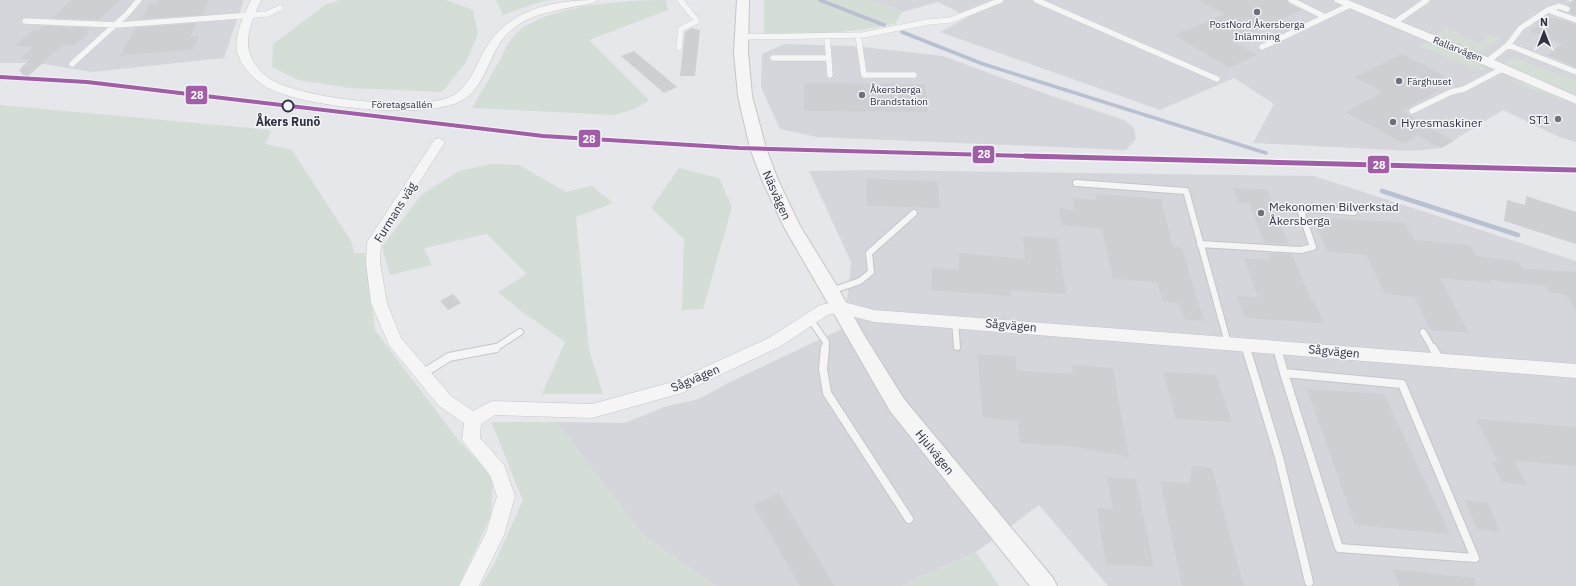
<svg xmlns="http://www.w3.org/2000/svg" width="1576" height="586" font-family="'IBM Plex Sans',sans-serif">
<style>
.built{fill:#d4d6dc}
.green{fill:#d5ddd7}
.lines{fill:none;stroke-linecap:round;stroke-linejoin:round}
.stream-far1{stroke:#b8c0d1;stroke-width:3.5}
.stream{stroke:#b8c0d1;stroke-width:4.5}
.building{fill:#cecfd2}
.service-far2-casing{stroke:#c4c5c8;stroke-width:6}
.service-far1-casing{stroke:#c4c5c8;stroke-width:8}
.service-casing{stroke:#c4c5c8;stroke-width:10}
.minor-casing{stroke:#c4c5c8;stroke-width:1}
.tertiary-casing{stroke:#c4c5c8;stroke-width:2}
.service-far2{stroke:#f5f5f6;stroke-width:5.5}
.service-far1{stroke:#f5f5f6;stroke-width:6}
.service{stroke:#f5f5f6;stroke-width:8}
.minor{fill:#f5f5f6;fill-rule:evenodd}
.tertiary{fill:#f5f5f6;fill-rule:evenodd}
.rail-1-far1-casing{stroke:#f4f5f8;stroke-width:6}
.rail-1-casing{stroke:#f4f5f8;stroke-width:8}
.rail-1-far1{stroke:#a05ea6;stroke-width:4}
.rail-1{stroke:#a05ea6;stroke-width:5}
.poi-dot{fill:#6e717c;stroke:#f4f5f8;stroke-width:1.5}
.stop-dot{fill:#f4f5f8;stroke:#2e3241;stroke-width:2}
.labels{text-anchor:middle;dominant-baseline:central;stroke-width:3;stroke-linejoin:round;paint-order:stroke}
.far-poi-label{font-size:10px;fill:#2e3241;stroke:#f4f5f8;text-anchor:start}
.far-street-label{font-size:10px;fill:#2e3241;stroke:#f4f5f8}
.poi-label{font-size:12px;fill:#2e3241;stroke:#f4f5f8;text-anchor:start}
.stop-label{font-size:12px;font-weight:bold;fill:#2e3241;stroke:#f4f5f8}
.street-label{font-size:12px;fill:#2e3241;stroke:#f4f5f8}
.line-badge{stroke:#f4f5f8;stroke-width:1.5}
.badge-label{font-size:11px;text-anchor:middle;font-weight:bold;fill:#fff}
</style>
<rect width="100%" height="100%" fill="#e5e7ea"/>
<path class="built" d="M0,0H244L224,58L92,72L38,63H0Z
M870,0H1566L1576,3V142L1559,137L1503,110L1441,148L1411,151L1253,143L1274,104L1234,78L1160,110L940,32L968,17L938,2L902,12Z
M785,44L854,46L943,56L1046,94L1124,120L1134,128L1136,139L1126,150L817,137L780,129L761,87L762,54Z
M870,170L1314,176L1576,261V586H1108L1039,505L976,552L901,586H716L644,536L556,422L625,423L664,407L699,399L730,382L844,328L851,262L809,171Z"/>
<path class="green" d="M340,0H446L473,10L478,34L466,62L442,92L350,88L298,80L272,67L273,44L325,5Z
M496,0H550L536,3L503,15Z
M666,0L668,10L589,40L649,100L637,108L614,115L472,108C482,92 491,75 501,58C504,51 508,43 513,37C539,5 626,0 666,0Z
M764,0H870L902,12L896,23C852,34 809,34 764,34Z
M1445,27C1458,33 1466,39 1479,43L1490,35L1499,39L1481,51H1477L1437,35Z
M1425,42L1431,43L1480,63L1486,70H1477L1419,45Z
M1513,57L1576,81V94L1509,67L1504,63Z
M1508,79L1530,84L1566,99L1563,102L1555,97L1513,82Z
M0,105L271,130L266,144L292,150L351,241L354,253H365L375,330L459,441L493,477L491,515L459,586H0Z
M492,164L519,165L566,192L592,186L613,203L576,217L589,350L603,394H542L565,342L521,311L498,292L527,274L487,234L424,248L432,265L390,275L382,247L421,195L459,171Z
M679,168L719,178L732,207L703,309L682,310L684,239L651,208Z
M491,422H556L644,536L716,586H481L496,560L523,500C511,474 503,448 491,422Z
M976,552L999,586H901Z"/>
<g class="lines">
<path class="stream-far1" d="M820,0L884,25
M902,32L983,64L1266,153"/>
<path class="stream" d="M1382,191L1518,235"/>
</g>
<path class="building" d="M72,0H120L99,20L52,18Z
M160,0H209L202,15L141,19L150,4H157Z
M1198,0H1287L1289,4L1302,10L1233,41L1257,55L1229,68L1174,35L1225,14Z
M1573,0H1576V15L1569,13L1571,9L1569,5Z
M1550,17L1576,24V67L1548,55L1562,44L1530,31Z
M197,23L190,37L199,36L193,49L119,56L136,28Z
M43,26L90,28L86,32L89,33L74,45H63L26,78L19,70L30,59H20L32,47L14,46L33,30L38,31Z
M692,28L700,30L695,76H680L685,32Z
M634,51L652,66L677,87L664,93L621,56Z
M1402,54L1445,76L1427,86L1438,91L1401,111L1432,127L1430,128L1454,141L1441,148L1418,135L1404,144L1346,112L1382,92L1355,77Z
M804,83L925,84L928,112L804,111Z
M866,179L937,181L940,208L867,206Z
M1233,188L1268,190L1288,244L1264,243L1249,203H1239Z
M1096,194L1161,199L1173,247L1182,248L1204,321L1184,319L1179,303L1163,302L1157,282L1113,279L1102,229L1061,225L1059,208L1074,210L1073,198L1097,200Z
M1526,196L1576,212V244L1504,221L1507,200L1525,205Z
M1311,217L1405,223L1415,240L1470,245L1476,256L1518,261L1523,269L1576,272V310L1565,294L1550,293L1545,286L1490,280L1492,283L1440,278L1469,333L1430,330L1414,297L1385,294L1366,255L1328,252Z
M1023,236L1058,239L1066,294L1010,290V296L931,290L932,268L959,270V253L1025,259Z
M1267,253L1292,254L1311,300H1314L1324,323L1245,318L1237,296L1258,297L1244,258L1270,260Z
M453,294L461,303L448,310L440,301Z
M977,354L1015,356L1017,371L1073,374L1072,365L1113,368L1129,457L1078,447L1020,443L1017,421L983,418Z
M1163,372L1216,375L1232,422L1176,419Z
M1307,389L1384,394L1450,534L1355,525Z
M1476,419L1576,427V466L1515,461L1527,485L1502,482L1492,462H1498Z
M1192,465L1212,468L1244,586H1182L1160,481L1190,483Z
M1107,477L1136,479L1154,567L1106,564L1097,508L1113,509Z
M779,493L835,586H800L753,505Z
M1465,500L1488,503L1500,532L1477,529Z
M1393,569L1475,578V586H1399Z"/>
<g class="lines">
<defs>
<path id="service-far2" d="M1036,0L1217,79
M1291,0L1325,17L1350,5
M1548,10L1576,20
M25,21L117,25L267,14L280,8
M1394,23L1427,0
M858,35L864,75H914
M827,36L830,75
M741,37L863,35L928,22L951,20L1001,0
M1508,45L1576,72
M1262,47L1325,17
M679,48L681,29L697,21L680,0
M773,58H829
M1488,61L1508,45L1521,28L1548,10L1559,6L1567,9
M72,64L127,14L139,0
M1412,111L1451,92L1464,89L1504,68"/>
<path id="service-far1" d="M1076,183L1186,191L1228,343
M1200,244L1301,250L1313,247L1301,212L1311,209L1354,212
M831,291L860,281L871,272L869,253L914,213
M810,319L826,342L825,349
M955,321L957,347
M1423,332L1433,349
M1245,344L1247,349
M1277,347L1278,349
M494,349L520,332"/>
<path id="service" d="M825,348L823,369L827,393L909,519
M1246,348L1279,457L1309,582
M1277,348L1284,373
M1433,348L1440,360
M1284,373L1402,384L1475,558L1339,548Z
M422,374L449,357L496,348"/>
<path id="minor" d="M251,0H261C248,29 238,52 266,76C293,99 421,112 452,96C468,88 475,68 483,53C505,10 552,0 597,0L596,2C566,10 532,10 508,33C488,52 487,87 461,101C425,120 306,107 270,89C257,83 243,69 238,55C232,39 244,15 251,0Z
M1334,0H1348L1492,59L1576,96V104L1335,2Z
M439,138L445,142L381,242L380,263L387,303L401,338L451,396L473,411L492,401L592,404L672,382L769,338L820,305L840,301L874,310L1576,364V378L874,322L840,313L829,314L781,346L682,393L592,418L495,415L481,424L480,438L504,465L515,496L504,535L479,586H459L486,533L497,496L490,475L462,440L464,423L439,406L389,345L371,303L366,263L367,242L435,139Z"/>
<path id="tertiary" d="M737,0H749L748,52L752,96L766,148L778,180L800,226L837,286L864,335L904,399L1053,578L1057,586H1030L890,411L784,227L762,180L750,148L738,96L734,52Z"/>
</defs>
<use href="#service-far2" class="service-far2-casing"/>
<use href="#service-far1" class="service-far1-casing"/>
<use href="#service" class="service-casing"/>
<use href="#minor" class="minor-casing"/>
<use href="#tertiary" class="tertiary-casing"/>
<use href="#service-far2" class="service-far2"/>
<use href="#service-far1" class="service-far1"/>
<use href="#service" class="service"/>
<use href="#minor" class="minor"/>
<use href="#tertiary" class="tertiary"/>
<defs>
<path id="rail-1-far1" d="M0,77L87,82L543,136L739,148L1063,157"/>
<path id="rail-1" d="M1025,156L1576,170"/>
</defs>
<use href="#rail-1-far1" class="rail-1-far1-casing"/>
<use href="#rail-1" class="rail-1-casing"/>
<use href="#rail-1-far1" class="rail-1-far1"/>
<use href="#rail-1" class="rail-1"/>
</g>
<g class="poi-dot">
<circle cx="1257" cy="12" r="4"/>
<circle cx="1399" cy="81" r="4"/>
<circle cx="862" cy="95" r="4"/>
<circle cx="1558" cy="119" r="4"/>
<circle cx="1393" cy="122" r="4"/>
<circle cx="1261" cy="213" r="4"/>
</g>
<circle class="stop-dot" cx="288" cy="106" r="5.5"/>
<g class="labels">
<g class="far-poi-label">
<text x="1257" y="24" text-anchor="middle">PostNord Åkersberga<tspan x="1257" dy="12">Inlämning</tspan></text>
<text x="1407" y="81">Färghuset</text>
<text x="870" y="89">Åkersberga<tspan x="870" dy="12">Brandstation</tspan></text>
</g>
<g class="far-street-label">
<text transform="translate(1458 49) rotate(22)">Rallarvägen</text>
<text x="402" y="104">Företagsallén</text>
</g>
<g class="poi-label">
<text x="1550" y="119" text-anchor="end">ST1</text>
<text x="1401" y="122">Hyresmaskiner</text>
<text x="1269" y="206">Mekonomen Bilverkstad<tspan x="1269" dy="14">Åkersberga</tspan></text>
</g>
<g class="stop-label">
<text x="288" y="121">Åkers Runö</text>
</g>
<g class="street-label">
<text transform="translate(777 195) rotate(66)">Näsvägen</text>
<text transform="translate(395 212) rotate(-58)">Furmans väg</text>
<text transform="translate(1011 325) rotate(5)">Sågvägen</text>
<text transform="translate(1334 351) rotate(5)">Sågvägen</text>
<text transform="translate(695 378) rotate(-23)">Sågvägen</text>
<text transform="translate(935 452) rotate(51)">Hjulvägen</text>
</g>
</g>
<g class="line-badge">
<rect x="185" y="85" width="23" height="20" rx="4" fill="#a05ea6"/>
<rect x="578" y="129" width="23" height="19" rx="4" fill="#a05ea6"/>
<rect x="972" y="145" width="23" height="19" rx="4" fill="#a05ea6"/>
<rect x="1367" y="155" width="23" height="19" rx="4" fill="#a05ea6"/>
</g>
<g class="badge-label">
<text x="197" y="99">28</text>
<text x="589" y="143">28</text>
<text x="984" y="158">28</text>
<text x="1379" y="169">28</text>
</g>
<g transform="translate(1544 32)" stroke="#f4f5f8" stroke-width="3" paint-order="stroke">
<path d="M0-3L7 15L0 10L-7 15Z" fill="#2e3241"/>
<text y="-6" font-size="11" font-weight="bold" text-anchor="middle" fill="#2e3241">N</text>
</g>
</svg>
